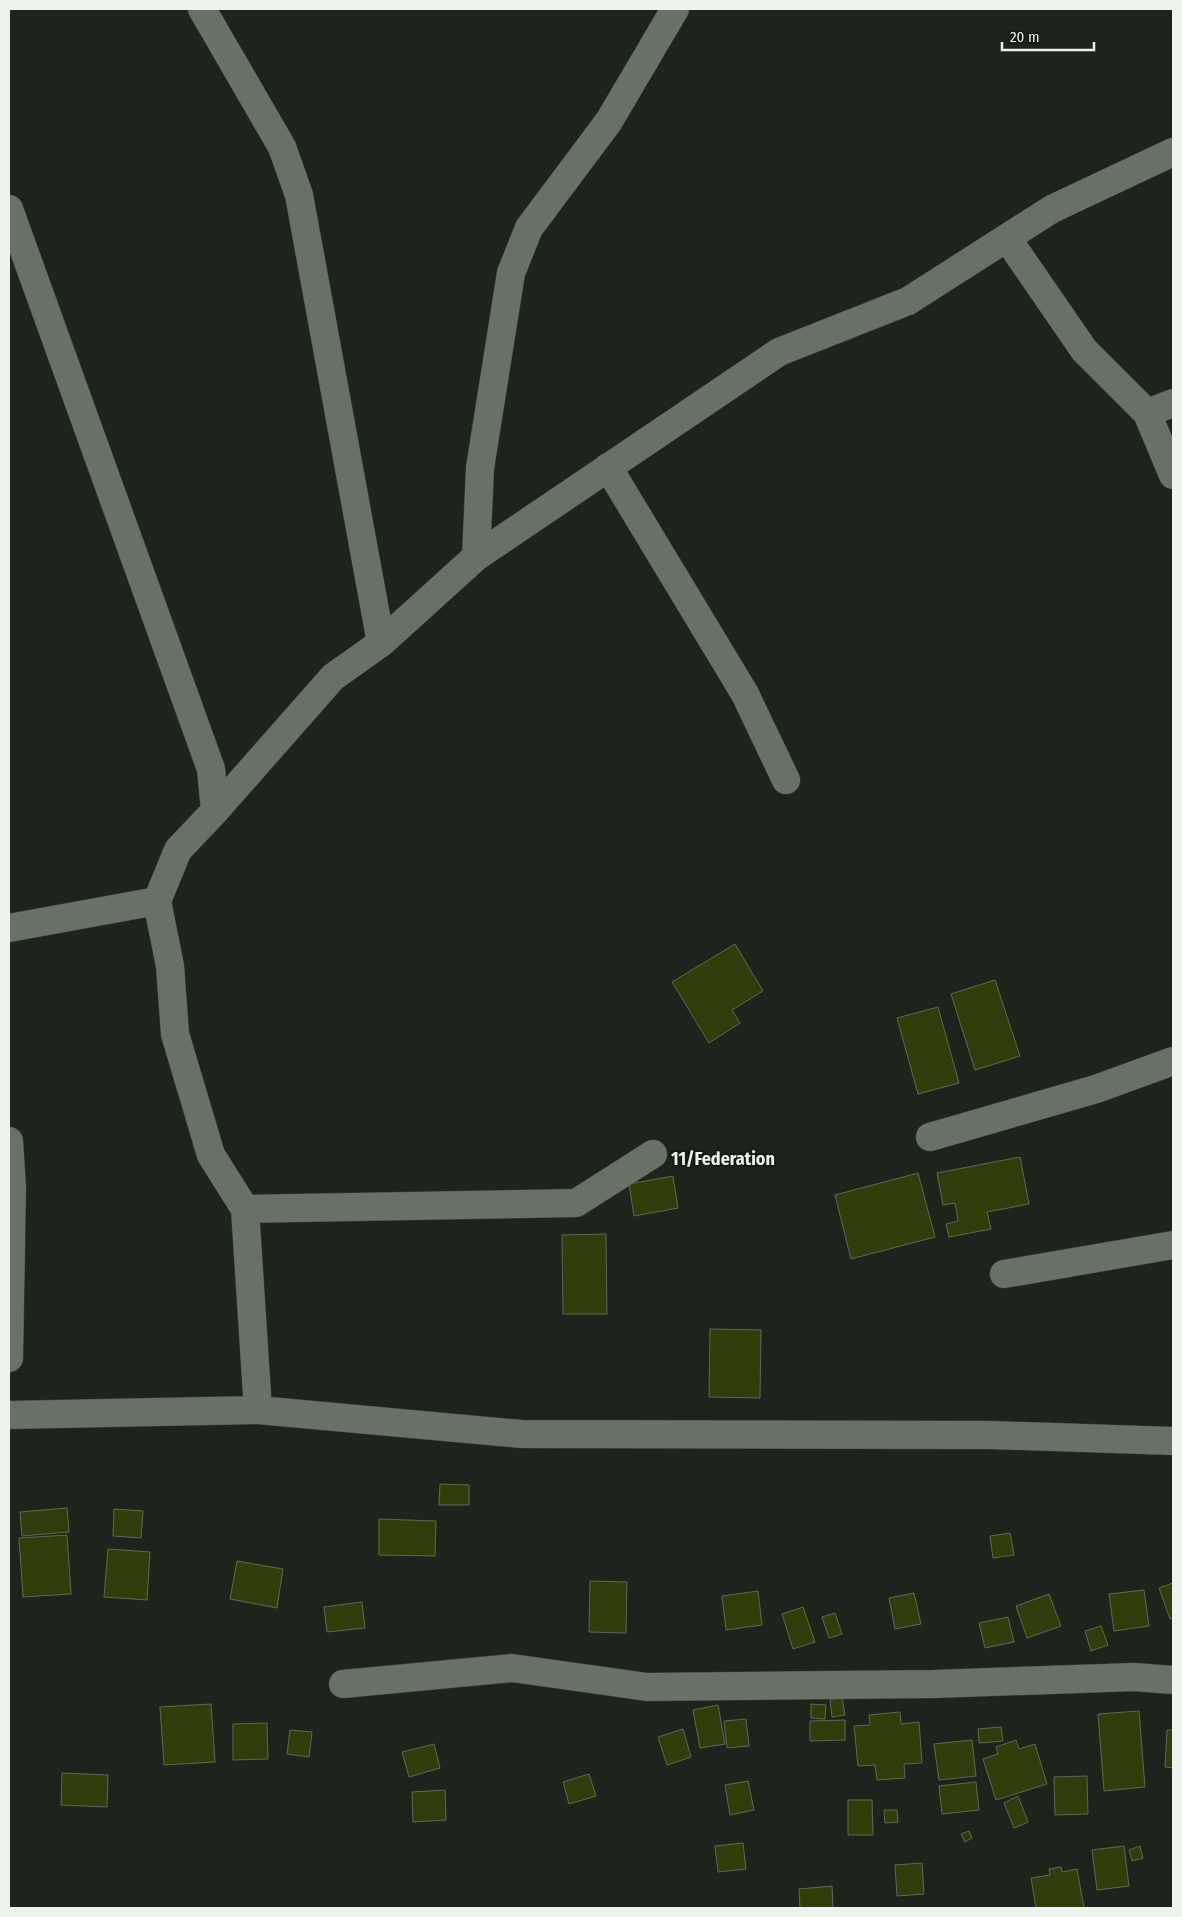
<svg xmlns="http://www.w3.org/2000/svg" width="1182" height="1917" font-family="'Fira Sans Condensed',sans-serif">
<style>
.building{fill:#303d0b;stroke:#616659}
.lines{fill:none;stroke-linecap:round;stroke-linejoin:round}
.minor-casing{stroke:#3a4039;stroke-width:29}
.minor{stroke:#677165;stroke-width:28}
.labels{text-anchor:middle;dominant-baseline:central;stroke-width:4;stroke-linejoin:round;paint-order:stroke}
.quarter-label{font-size:18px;font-weight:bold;fill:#eef4ed;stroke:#131b12}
</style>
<rect width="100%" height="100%" fill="#1c241b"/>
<path class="building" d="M735,944L763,991L732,1010L740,1023L709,1043L672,982Z
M995,980L1020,1056L975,1070L951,994Z
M938,1007L959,1083L918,1094L897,1018Z
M1020,1157L1029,1204L987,1212L991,1229L949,1237L946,1224L958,1221L955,1203L943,1205L937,1173Z
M918,1173L935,1237L851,1259L835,1195Z
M673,1176L678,1208L634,1216L629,1184Z
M606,1234L607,1314H563L562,1235Z
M710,1329L761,1330L760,1398L709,1397Z
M440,1484L469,1485V1505H439Z
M67,1508L69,1532L22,1536L20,1512Z
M114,1509L143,1511L141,1538L113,1536Z
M379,1519L436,1521L435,1556L379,1555Z
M1010,1533L1014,1555L993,1558L990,1536Z
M67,1535L71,1594L23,1597L19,1538Z
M108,1549L150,1552L147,1600L104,1597Z
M237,1561L283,1569L277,1608L230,1599Z
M590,1581L627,1582L626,1633L589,1632Z
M1173,1583V1618L1170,1619L1159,1588Z
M1144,1590L1149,1626L1114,1631L1109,1594Z
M758,1591L762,1625L726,1630L722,1596Z
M914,1593L921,1624L895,1629L889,1598Z
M1049,1594L1061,1626L1027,1638L1016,1606Z
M362,1602L365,1628L327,1632L324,1607Z
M803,1607L815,1642L793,1649L782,1614Z
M835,1613L842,1634L829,1638L822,1617Z
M1008,1617L1014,1642L985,1648L979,1623Z
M1101,1626L1108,1645L1091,1651L1085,1631Z
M842,1698L845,1715L832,1717L830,1700Z
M211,1704L215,1762L164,1765L160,1707Z
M811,1704L826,1705L825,1719L811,1718Z
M718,1705L725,1744L700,1748L693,1710Z
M1139,1711L1145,1787L1104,1791L1098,1714Z
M900,1712L901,1724L919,1722L922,1763L904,1764L905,1778L877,1780L875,1765L858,1766L854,1726L870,1725L869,1715Z
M746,1719L749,1746L727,1748L724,1721Z
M845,1720V1740L810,1741V1721Z
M267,1723L268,1759L233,1760V1724Z
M1001,1727L1003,1741L979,1743L978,1729Z
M683,1729L691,1757L667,1765L658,1737Z
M290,1730L312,1732L309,1757L287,1754Z
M1167,1730H1173V1768L1165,1767Z
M972,1740L976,1776L939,1780L934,1744Z
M1016,1740L1019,1749L1035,1744L1047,1784L996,1800L983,1759L998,1754L996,1747Z
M434,1744L440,1768L409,1777L402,1752Z
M62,1773L108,1775L107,1807L61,1805Z
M589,1774L596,1796L569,1804L563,1782Z
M1087,1776L1088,1814L1055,1815L1054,1777Z
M748,1781L754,1810L730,1815L725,1785Z
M976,1782L979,1810L942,1814L939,1786Z
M445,1790L446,1820L413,1822L412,1792Z
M1018,1796L1028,1822L1014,1828L1004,1803Z
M848,1800H872L873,1835H848Z
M884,1810H897L898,1822L885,1823Z
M969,1831L972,1838L965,1842L961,1834Z
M743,1843L746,1869L718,1872L715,1846Z
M1124,1846L1129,1886L1097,1890L1092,1850Z
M1140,1846L1143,1858L1132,1861L1129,1850Z
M922,1863L924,1894L897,1896L895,1865Z
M1061,1867L1062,1872L1077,1869L1084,1908H1036L1031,1878L1050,1875L1049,1869Z
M832,1886L833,1908H800L799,1889Z"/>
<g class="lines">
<defs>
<path id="minor" d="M202,9L282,147L299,195L381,643
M9,209L211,769L215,811
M1007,238L1084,350L1147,413L1173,475
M1147,413L1173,403
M608,467L745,694L786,780
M476,557L779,352L908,301L1052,209L1173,152
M9,928L157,901
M930,1137L1096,1089L1173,1061
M9,1141L12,1188L9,1358
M245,1209L576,1203L653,1154
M1004,1274L1173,1245
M258,1410L245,1209L211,1155L175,1034L170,966L157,901L178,850L215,811L333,677L381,643L476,557L480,468L511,273L529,228L609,121L675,9
M9,1415L258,1410L521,1434L990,1435L1173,1441
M343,1684L512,1668L647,1687L934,1684L1134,1677L1173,1680"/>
</defs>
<use href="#minor" class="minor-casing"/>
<use href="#minor" class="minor"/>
</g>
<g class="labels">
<g class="quarter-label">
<text x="723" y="1159">11/Federation</text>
</g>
</g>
<rect width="1182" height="1917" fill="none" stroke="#eef4ed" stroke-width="20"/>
<path d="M1002 42v8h92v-8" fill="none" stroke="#eef4ed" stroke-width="2.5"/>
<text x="1010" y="42" font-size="15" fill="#eef4ed" stroke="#131b12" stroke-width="4" paint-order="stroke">20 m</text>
</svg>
